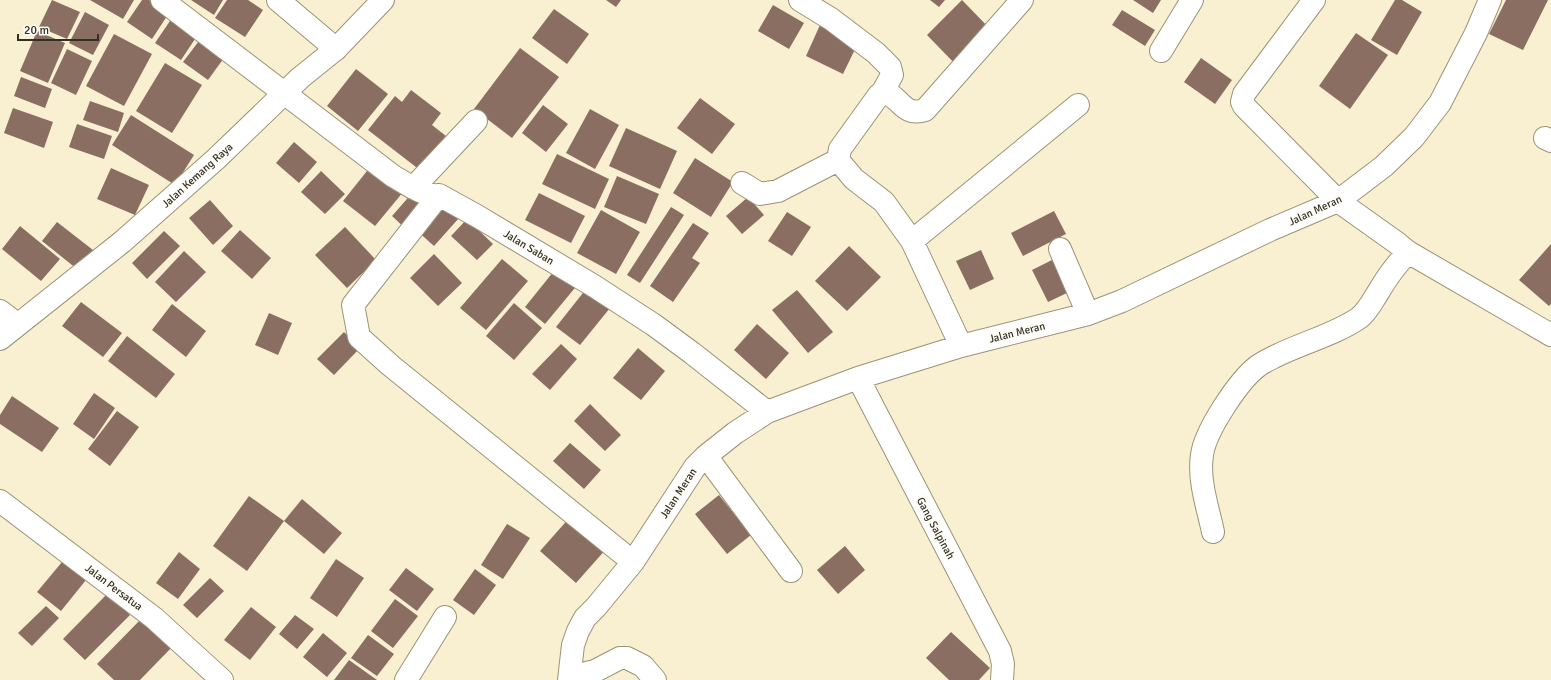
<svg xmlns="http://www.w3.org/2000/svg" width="1551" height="680" font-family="Signika,sans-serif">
  <rect width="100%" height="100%" fill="#f9f0d1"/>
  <path fill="#8b6e62" d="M 52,0 L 80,12 L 67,39 L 39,27 Z
    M 90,0 L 134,0 L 123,19 Z
    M 142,0 L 149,0 L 169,13 L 152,39 L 127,22 Z
    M 191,0 L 223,0 L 214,15 Z
    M 227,0 L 248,0 L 263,10 L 245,37 L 215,18 Z
    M 606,0 L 621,0 L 616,7 Z
    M 930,0 L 945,0 L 939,7 Z
    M 962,0 L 993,32 L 958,67 L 927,35 Z
    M 1133,0 L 1161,0 L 1153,13 Z
    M 1395,0 L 1402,0 L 1422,12 L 1397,55 L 1371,40 Z
    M 1506,0 L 1548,0 L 1523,50 L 1489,34 Z
    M 773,5 L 804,23 L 789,49 L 758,31 Z
    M 554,9 L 589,34 L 567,64 L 532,38 Z
    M 1122,10 L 1155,30 L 1145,46 L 1112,25 Z
    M 85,12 L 109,25 L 93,55 L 69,43 Z
    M 174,15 L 199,33 L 181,60 L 155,43 Z
    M 820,25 L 858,43 L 843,74 L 806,56 Z
    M 37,31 L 65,43 L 48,83 L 20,71 Z
    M 205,33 L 229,51 L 208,80 L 183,62 Z
    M 1356,33 L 1388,55 L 1350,109 L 1319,86 Z
    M 114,34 L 152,54 L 124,106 L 86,86 Z
    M 520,48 L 559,77 L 512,138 L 474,109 Z
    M 67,49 L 92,61 L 76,95 L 51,83 Z
    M 1201,58 L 1232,80 L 1215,104 L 1184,82 Z
    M 165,63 L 202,85 L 172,133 L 136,111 Z
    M 356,69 L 388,94 L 358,131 L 327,106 Z
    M 21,77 L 52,89 L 45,108 L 14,96 Z
    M 411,90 L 441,113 L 432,125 L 451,140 L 425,174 L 368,130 L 395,96 L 402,102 Z
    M 700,98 L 735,124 L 712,154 L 677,128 Z
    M 90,101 L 124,113 L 118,132 L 83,120 Z
    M 543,105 L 568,124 L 546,152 L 522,133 Z
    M 13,108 L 53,122 L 44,148 L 4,133 Z
    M 590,109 L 619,125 L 595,169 L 566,153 Z
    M 131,115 L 194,155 L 175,185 L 112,145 Z
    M 77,124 L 112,136 L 104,159 L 69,147 Z
    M 626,128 L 677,151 L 660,189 L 609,166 Z
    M 294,142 L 317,162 L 299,183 L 276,163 Z
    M 557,154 L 609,179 L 595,209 L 542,184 Z
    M 695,158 L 733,182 L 711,217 L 673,193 Z
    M 371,166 L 404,191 L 375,226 L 343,201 Z
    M 111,168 L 149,185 L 135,215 L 97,199 Z
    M 321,171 L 345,194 L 325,214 L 301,192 Z
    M 617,176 L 659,194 L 646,224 L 604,207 Z
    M 414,191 L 429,205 L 407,230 L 392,216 Z
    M 539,193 L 585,216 L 571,243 L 525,220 Z
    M 748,197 L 764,215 L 742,234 L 726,216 Z
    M 210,200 L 233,226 L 213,245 L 189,218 Z
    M 439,202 L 459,218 L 434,246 L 415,229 Z
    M 671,207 L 684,215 L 640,283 L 627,275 Z
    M 601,210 L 640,232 L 616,274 L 577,253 Z
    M 1054,211 L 1066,234 L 1023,256 L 1011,233 Z
    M 787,212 L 811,227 L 792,256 L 768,241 Z
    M 467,219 L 493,244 L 477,260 L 451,236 Z
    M 57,222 L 93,250 L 77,269 L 42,241 Z
    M 693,223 L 709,233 L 692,258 L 700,263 L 673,302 L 650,286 Z
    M 20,226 L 60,259 L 41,281 L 2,249 Z
    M 345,227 L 376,260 L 347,288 L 315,255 Z
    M 240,230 L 271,258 L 252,279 L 221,251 Z
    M 164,231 L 180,246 L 147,279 L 132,263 Z
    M 1551,244 L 1551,304 L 1549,306 L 1519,280 Z
    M 849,246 L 881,277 L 847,311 L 815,281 Z
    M 981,250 L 994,279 L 970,290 L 956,261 Z
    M 184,251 L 206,272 L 176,302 L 155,282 Z
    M 434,254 L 462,283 L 438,306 L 410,278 Z
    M 502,259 L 528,281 L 486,330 L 460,308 Z
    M 1052,260 L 1069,292 L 1048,302 L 1032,270 Z
    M 558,266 L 579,283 L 545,324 L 525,307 Z
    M 590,284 L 614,303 L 580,345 L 556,327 Z
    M 797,290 L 833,332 L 808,353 L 772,310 Z
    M 81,302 L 122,333 L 103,357 L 62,326 Z
    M 514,303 L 542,328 L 514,360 L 486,336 Z
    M 172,304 L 206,331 L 186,357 L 152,330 Z
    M 269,313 L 292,323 L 278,355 L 255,345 Z
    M 757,324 L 789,353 L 766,379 L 734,350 Z
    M 344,332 L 360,348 L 334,375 L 317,359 Z
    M 127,336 L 175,374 L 156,398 L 108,361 Z
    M 561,344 L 577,359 L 550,390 L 532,374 Z
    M 638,348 L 665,371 L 641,400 L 613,378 Z
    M 94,393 L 115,408 L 94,439 L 73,424 Z
    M 12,396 L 59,428 L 42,452 L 0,424 L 0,415 Z
    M 590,404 L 621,435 L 605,451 L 574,421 Z
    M 117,411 L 139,427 L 110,466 L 88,449 Z
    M 570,443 L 601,470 L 584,489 L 553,461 Z
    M 719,495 L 751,535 L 727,554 L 695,514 Z
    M 249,496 L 284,521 L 302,499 L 342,533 L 324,554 L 284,521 L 247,571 L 213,546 Z
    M 571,516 L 607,548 L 576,583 L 540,551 Z
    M 507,524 L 530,538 L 503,579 L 481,565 Z
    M 845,546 L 865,570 L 838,594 L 817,570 Z
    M 179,552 L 200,569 L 178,599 L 156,583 Z
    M 67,556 L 90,575 L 61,611 L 37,592 Z
    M 336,559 L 364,578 L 337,617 L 310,598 Z
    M 406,568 L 434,589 L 417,611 L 389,590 Z
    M 475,569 L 496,585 L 474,615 L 453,600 Z
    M 210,578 L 224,591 L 197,618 L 183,605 Z
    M 108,593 L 130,615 L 85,660 L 63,639 Z
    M 395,599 L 418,616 L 393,648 L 371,631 Z
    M 46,606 L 59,618 L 32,646 L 18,633 Z
    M 251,607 L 276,627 L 250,660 L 224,640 Z
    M 295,615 L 314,629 L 297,649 L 279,634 Z
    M 144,616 L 174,645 L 140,680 L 114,680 L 97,664 Z
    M 951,632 L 990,668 L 979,680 L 949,680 L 926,658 Z
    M 323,633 L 347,653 L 327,677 L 303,657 Z
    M 368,635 L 394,654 L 377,676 L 351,658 Z
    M 349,660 L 377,680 L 334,680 Z"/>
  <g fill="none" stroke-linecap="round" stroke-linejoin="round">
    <defs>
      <path id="minor" d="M 162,0 L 393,176 C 405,183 425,197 439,195 L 477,216 L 594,286 L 654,325 L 692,353 L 767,412
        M 278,0 L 336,49
        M 800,0 L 831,19 L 876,53 L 890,67 L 892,75 L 882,93
        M 1314,0 L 1244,94 L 1242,102 L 1244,106 L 1338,201 L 1397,243 L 1408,252 L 1551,335
        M 1161,51 L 1192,0
        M 1545,138 L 1551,141
        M 742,183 L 760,194 L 778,191 L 838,160
        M 413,188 L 476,121
        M 439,195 L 353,305 L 359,337 L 390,365 L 633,562
        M 912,241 L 1078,105
        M 1060,249 L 1088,314
        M 0,311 L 17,324
        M 961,346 L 912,241 L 884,202 L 854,179 L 838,160 L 840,149 L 879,95 L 882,93 C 899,92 901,118 925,110 L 1022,0
        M 858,378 L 1000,651 L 1003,664 L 1002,680
        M 706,456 L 791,571
        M 0,501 L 154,618 L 222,680
        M 1213,532 C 1208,508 1198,480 1202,455 C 1205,431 1239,380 1258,366 C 1263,362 1270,359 1276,356 C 1302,343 1336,334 1359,318 C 1368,311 1373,300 1379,291 C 1387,277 1397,264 1408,252
        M 570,677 L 595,671 L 620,658 L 627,658 L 643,666 L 655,680
        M 406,680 L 445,617
        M 569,680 L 573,645 L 578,631 L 585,618 L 596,607 L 633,562 L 695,467 L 706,456 L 735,433 L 767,412 L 858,378 L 961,346 L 1088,314 L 1122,301 L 1270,230 L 1338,201 L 1384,166 L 1414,137 L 1440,103 L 1476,33 L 1490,0"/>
      <path id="tertiary" d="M 0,339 L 122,242 L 216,159 L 300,78 L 336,49 L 383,0"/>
    </defs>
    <use href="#minor" stroke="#9b9377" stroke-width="24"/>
    <use href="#tertiary" stroke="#9b9377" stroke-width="24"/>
    <use href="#minor" stroke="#fff" stroke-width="22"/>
    <use href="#tertiary" stroke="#fff" stroke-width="22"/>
  </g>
  <g text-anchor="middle" stroke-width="4" stroke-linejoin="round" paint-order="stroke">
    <g font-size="11" fill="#322f23" stroke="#fffdf7">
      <text transform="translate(197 175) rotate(-42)" y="4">Jalan Kemang Raya</text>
      <text transform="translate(1315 210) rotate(-25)" y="4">Jalan Meran</text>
      <text transform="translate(529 247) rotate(31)" y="4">Jalan Saban</text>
      <text transform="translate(1017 332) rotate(-14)" y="4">Jalan Meran</text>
      <text transform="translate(678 493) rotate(-57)" y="4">Jalan Meran</text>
      <text transform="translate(936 528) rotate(62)" y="4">Gang Salpinah</text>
      <text transform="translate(114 587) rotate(37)" y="4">Jalan Persatua</text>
    </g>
  </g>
  <path d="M18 34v6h80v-6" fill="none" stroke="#322f23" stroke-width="2"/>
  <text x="24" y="34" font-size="12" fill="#322f23" stroke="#fffdf7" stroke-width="3" paint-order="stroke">20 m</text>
</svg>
